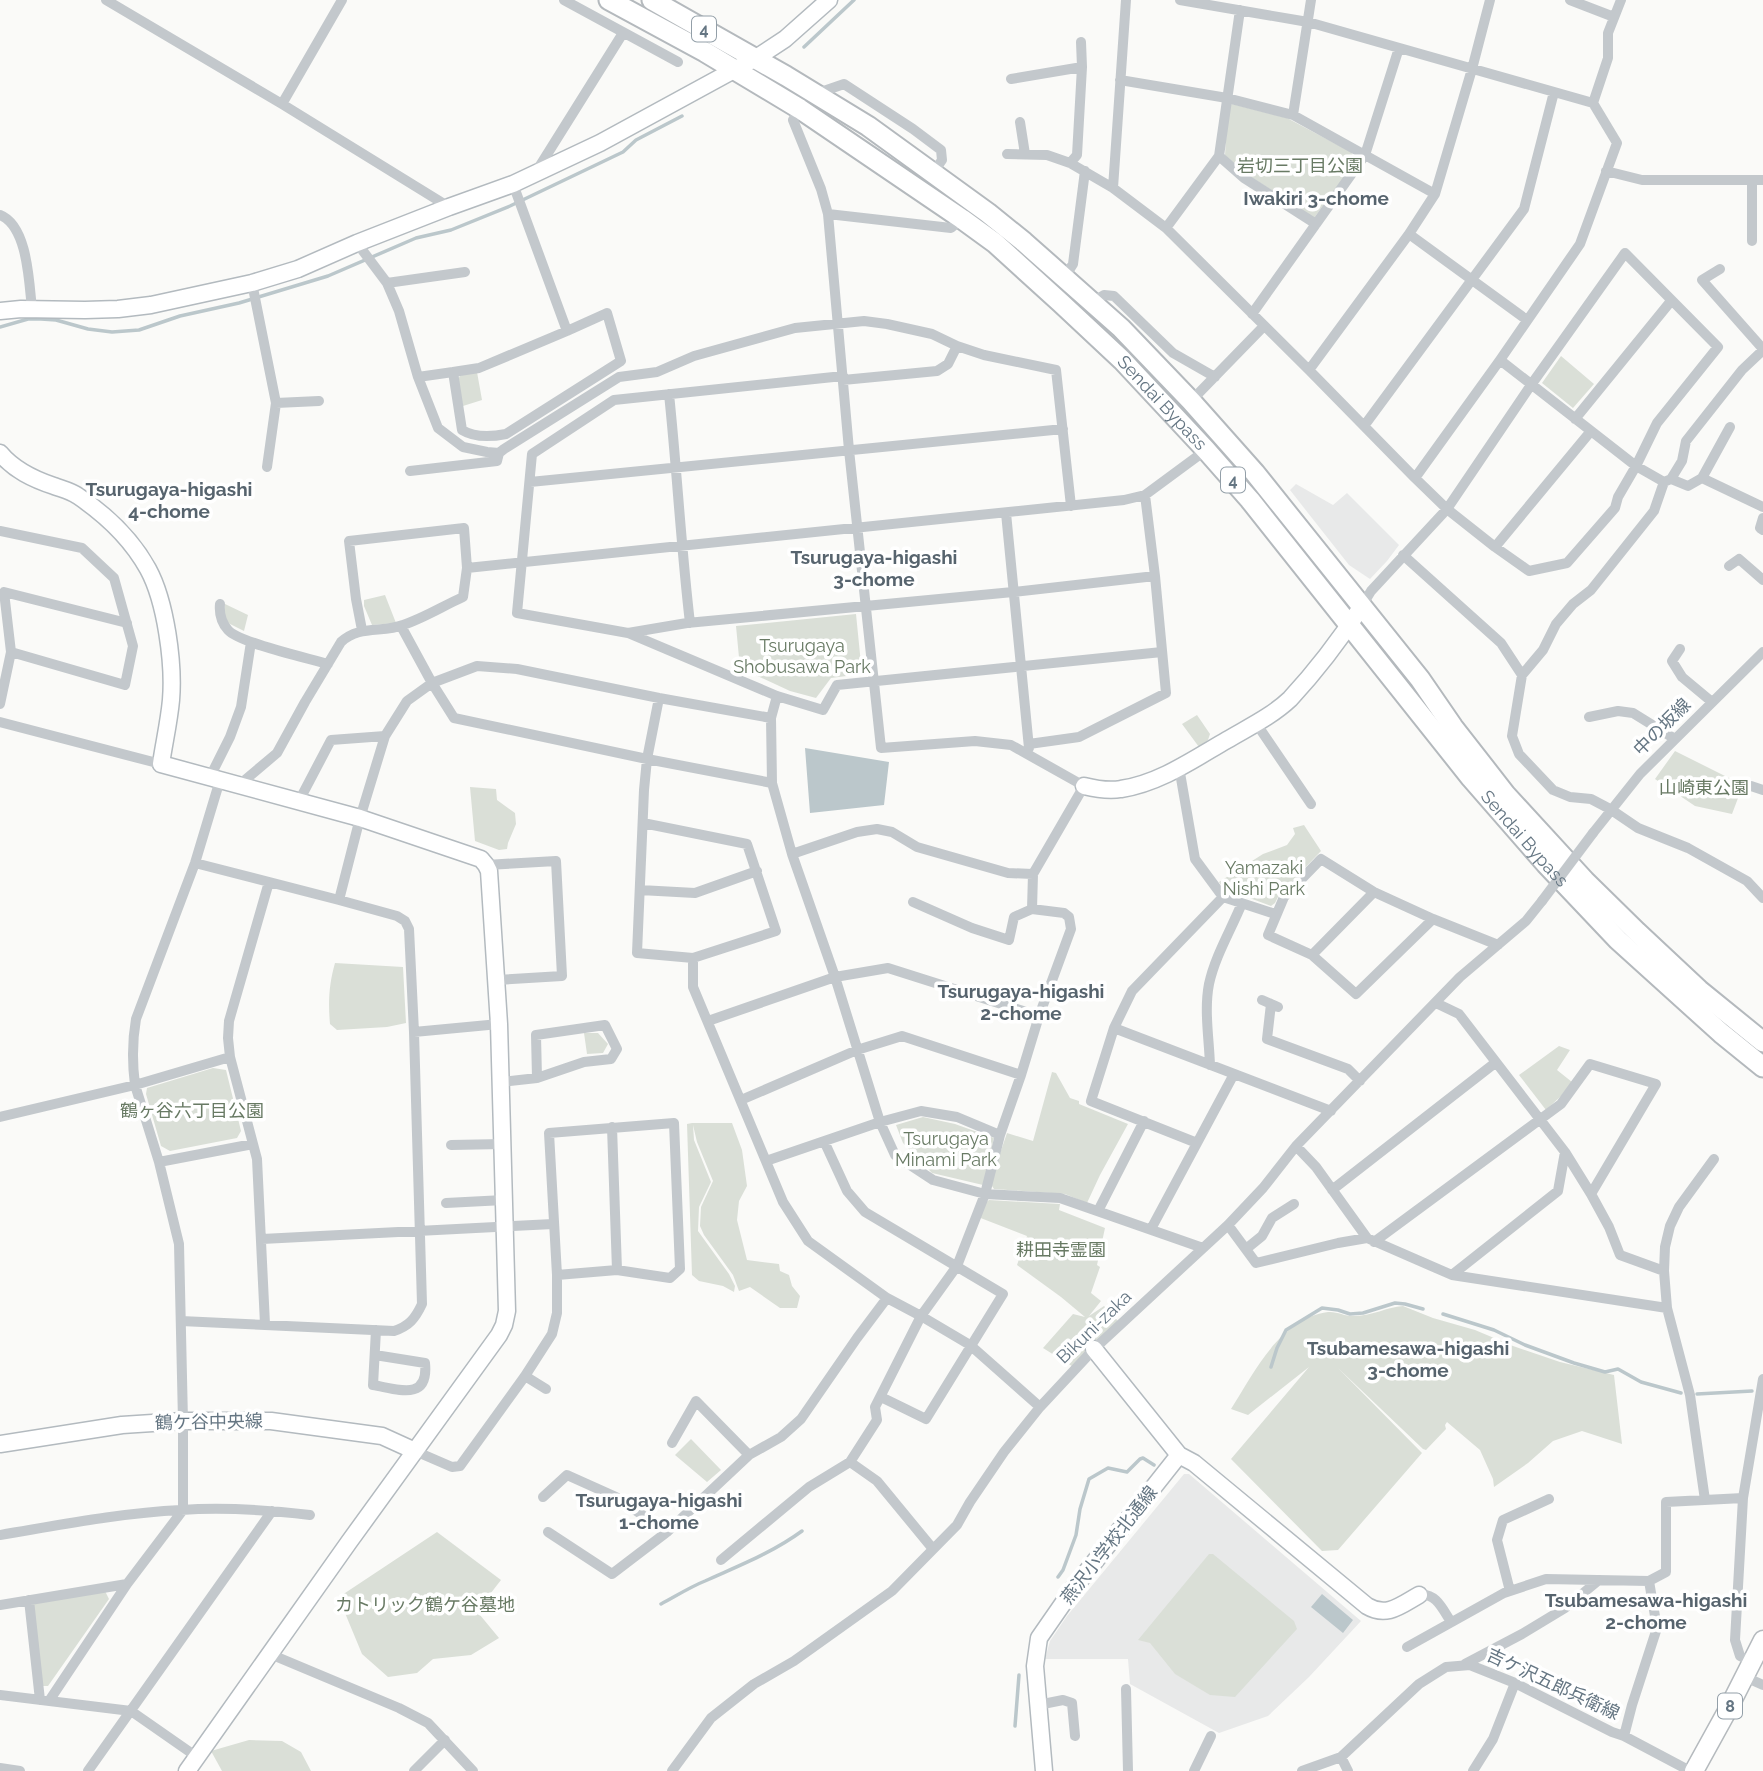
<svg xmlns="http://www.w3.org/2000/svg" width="1763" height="1771" font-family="Raleway,'Noto Sans JP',sans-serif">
  <rect width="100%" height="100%" fill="#fafaf8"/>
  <path fill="#e8e9e9" d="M 1296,484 L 1333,505 L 1347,493 L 1399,545 L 1387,561 L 1370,579 L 1349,565 L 1308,513 L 1290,490 Z
    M 1184,1474 L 1189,1474 L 1361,1621 L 1309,1677 L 1268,1716 L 1219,1733 L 1130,1684 L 1128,1659 L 1045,1659 L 1050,1641 L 1067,1616 Z"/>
  <path fill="#dadfd7" d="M 1232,104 L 1287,118 L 1351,152 L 1356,161 L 1314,218 L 1245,173 L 1225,155 L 1228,108 Z
    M 1561,356 L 1594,384 L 1573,408 L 1542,383 Z
    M 477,372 L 482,400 L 463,406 L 457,381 L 461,374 Z
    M 385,595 L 396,623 L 372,625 L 364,606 L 364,600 Z
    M 225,604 L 248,615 L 244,631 L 228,623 L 223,616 Z
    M 856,614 L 862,674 L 831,678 L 816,698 L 790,691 L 740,668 L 736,626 Z
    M 1197,715 L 1210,734 L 1208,740 L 1199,747 L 1182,724 Z
    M 1675,751 L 1743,785 L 1732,814 L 1695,806 L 1655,779 Z
    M 470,787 L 496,789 L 497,800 L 515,813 L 516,824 L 508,843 L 507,849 L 499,850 L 475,841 Z
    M 1304,825 L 1321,851 L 1279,895 L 1275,903 L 1271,906 L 1223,888 L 1219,882 L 1263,854 L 1287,845 L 1295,834 L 1293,828 Z
    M 335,963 L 403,967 L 406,1023 L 387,1027 L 337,1030 L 330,1024 C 328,1002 329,984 335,963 Z
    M 584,1033 L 598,1033 L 608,1044 L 603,1053 L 587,1054 Z
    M 1559,1046 L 1570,1050 L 1557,1070 L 1572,1082 L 1561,1096 L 1546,1110 L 1519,1075 Z
    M 213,1068 L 226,1070 L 241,1131 L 237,1138 L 170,1151 L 161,1146 L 146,1094 L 147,1088 Z
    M 1052,1072 L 1056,1073 L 1070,1098 L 1079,1101 L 1079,1104 L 1128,1124 L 1100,1175 L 1087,1203 L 1065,1194 L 994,1189 L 990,1183 L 1007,1133 L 1033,1141 Z
    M 923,1117 L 955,1124 L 994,1138 L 983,1185 L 932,1173 L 903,1143 L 896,1125 Z
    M 692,1123 L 732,1123 L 742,1150 L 747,1186 L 739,1201 L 737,1220 L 747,1260 L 779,1264 L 780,1271 L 789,1275 L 792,1286 L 800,1296 L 797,1308 L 780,1308 L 750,1287 L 739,1291 L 733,1275 L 704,1235 L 700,1226 L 701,1207 L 713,1181 L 697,1142 L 693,1125 L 694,1140 L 711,1182 L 699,1207 L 698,1231 L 729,1274 L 735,1286 L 734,1292 L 723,1286 L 699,1281 L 692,1275 L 687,1124 Z
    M 989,1200 L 1060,1204 L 1059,1210 L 1105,1228 L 1097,1265 L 1100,1267 L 1091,1293 L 1101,1301 L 1089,1316 L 1104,1306 L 1119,1322 L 1075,1368 L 1043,1348 L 1073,1314 L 1085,1317 L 1061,1297 L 1017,1265 L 1027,1236 L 978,1217 L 982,1205 Z
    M 1403,1306 L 1433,1318 L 1475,1330 L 1513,1346 L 1560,1362 L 1614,1375 L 1622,1444 L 1582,1431 L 1553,1441 L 1528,1463 L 1494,1487 L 1493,1479 L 1480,1450 L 1447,1422 L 1445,1425 L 1446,1429 L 1426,1450 L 1423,1449 L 1338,1368 L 1422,1453 L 1338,1550 L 1322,1551 L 1231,1459 L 1309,1367 L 1248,1415 L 1231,1409 C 1254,1373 1280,1318 1328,1312 C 1337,1311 1346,1317 1355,1316 C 1372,1316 1387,1307 1403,1306 Z
    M 691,1439 L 721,1470 L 707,1482 L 675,1455 Z
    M 437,1532 L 501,1580 L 480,1607 L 480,1615 L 499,1638 L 471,1655 L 433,1659 L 417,1673 L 388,1677 L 362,1654 L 340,1601 L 342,1595 Z
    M 1209,1554 L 1213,1554 L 1294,1621 L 1297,1629 L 1235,1697 L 1210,1695 L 1175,1674 L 1150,1643 L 1138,1640 Z
    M 105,1591 L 109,1599 L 48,1686 L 41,1686 L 32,1604 Z
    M 249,1740 L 282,1741 L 301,1752 L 311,1771 L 222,1771 L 211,1751 Z"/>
  <path fill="#bbc7cb" d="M 805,748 L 889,762 L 884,805 L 810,813 Z
    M 1322,1594 L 1353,1620 L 1343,1633 L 1311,1607 Z"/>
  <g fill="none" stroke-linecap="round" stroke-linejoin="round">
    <path stroke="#bbc7cb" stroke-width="3.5" d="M 804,47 L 854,0
      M 0,327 L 28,319 L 41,319 L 56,320 L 88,329 L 112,332 L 139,330 L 180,316 L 239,303 L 328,276 L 416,238 L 451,230 L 510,206 L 623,152 L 636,140 L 682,116
      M 1443,1314 L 1494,1330 L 1525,1345 L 1574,1363 L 1605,1372 L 1618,1369 L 1641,1382 L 1681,1393
      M 1271,1367 L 1277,1348 L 1286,1330 L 1322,1308 L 1338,1310 L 1350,1314 L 1363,1313 L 1395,1303 L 1405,1304 L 1423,1309
      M 1697,1394 L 1752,1391
      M 1058,1577 L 1063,1570 L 1076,1535 L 1080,1509 L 1089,1479 L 1108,1468 L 1127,1472 L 1140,1459 L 1143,1458 L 1154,1465
      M 661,1604 C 676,1596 690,1587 705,1581 C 738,1566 772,1553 802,1531
      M 1015,1726 L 1019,1675"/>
    <defs>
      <path id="secondary" d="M 0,311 L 21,309 L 85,310 L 118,309 L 151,305 L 252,283 L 298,269 L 357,243 L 449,207 L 513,184 L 600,143 L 756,58 L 785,39 L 829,0
        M 0,453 C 14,470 33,479 54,486 C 62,489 71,491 78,496 C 106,515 132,540 148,569 C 166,602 174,664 171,700 C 169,722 164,743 161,764 L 360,818 L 481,859 L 486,865 L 489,871 L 499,1024 L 507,1311 L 504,1325 L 499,1335 L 349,1542 L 187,1771
        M 1084,786 C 1096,789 1110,791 1121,789 C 1160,783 1194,759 1227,740 C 1249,727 1272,716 1290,699 C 1316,671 1341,638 1362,606
        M 0,1444 L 122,1425 L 183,1421 L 271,1421 L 382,1436 L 415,1451
        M 1179,1455 L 1194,1463 L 1367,1606 C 1387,1618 1401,1605 1419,1595
        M 1044,1771 L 1035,1666 L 1039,1638 L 1073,1589 L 1179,1455 L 1094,1349"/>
      <path id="primary" d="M 1694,1771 L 1726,1713 L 1763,1640"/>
      <g id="highway">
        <path id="s1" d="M 609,0 L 705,52 L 800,109 L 962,219 L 995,243 L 1061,303 L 1122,360 L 1206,450 L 1250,500 L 1471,778 L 1546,864 L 1618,940 L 1721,1033 L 1763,1067"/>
        <path d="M 652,0 L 786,76 L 868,126 L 988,213 L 1024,242 L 1121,328 L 1191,401 L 1255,473 L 1420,679 L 1453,727 L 1506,795 L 1585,881 L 1637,932 L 1699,990 L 1763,1042"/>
      </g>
    </defs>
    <use href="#secondary" stroke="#b3babf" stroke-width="19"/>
    <use href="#primary" stroke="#b5babe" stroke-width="21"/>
    <use href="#highway" stroke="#b4b9bd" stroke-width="23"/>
    <path stroke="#c3c8cc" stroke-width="10" d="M 106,0 L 282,104 L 449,207
      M 564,0 L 678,62
      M 1180,0 L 1308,22 L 1593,103 L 1617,143 L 1580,244 L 1500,360 L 1415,478
      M 1570,0 L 1614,17
      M 1011,79 L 1082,67
      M 1120,80 L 1227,98 L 1293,115 L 1435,194
      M 815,94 L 844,84 L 913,129 L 941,150 L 942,160 L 933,173
      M 1593,103 L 1608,58 L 1608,33 L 1621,0
      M 282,104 L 342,0
      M 1293,115 L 1311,0
      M 1020,122 L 1025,154
      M 1007,154 L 1047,155 L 1070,163 L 1113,188 L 1166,228 L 1309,370 L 1415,478 L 1447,509 L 1495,547 L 1529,571 L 1567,563 L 1615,508 L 1618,497 L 1636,466 L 1657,423 L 1718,347 L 1625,253 L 1531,385 L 1447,509 L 1371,591 L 1362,606
      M 1219,156 L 1244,178 L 1316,224
      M 1070,163 L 1077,155 L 1082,67 L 1081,42
      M 1606,171 L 1642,180 L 1763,180
      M 536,172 L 623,33
      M 1752,180 L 1752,241
      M 513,184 L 567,331 L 479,368 L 453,372 L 462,430 C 475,438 491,437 506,434 L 621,361 L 607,313 L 567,331
      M 1113,188 L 1126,0
      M 828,214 L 951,228 L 962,219
      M 0,215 C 28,226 29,283 32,309
      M 1166,228 L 1219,156 L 1240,10
      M 1409,234 L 1527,320
      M 357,243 L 387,283 L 399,311 L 418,377 L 438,428 L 463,447 L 487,452 L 499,453
      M 1720,269 L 1702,280 L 1763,349
      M 1064,278 L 1073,264 L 1085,171
      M 252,283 L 276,403 L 267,467
      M 387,283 L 465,272
      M 1092,302 L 1104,295 L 1114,296 L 1173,353 L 1215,377
      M 1252,314 L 1365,155 L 1399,48
      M 1500,360 L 1636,466 L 1664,482
      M 1309,370 L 1409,234 L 1435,194 L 1472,69 L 1490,0
      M 843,376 L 614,400 L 532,454 L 517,613 L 628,633 L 777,696 L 823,710 L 837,685 L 1162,652
      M 418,377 L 453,372
      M 843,380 L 937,371 L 948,364 L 957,346
      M 669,394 C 677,470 681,547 690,623
      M 1191,401 L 1264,326
      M 276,403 L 319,401
      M 1575,419 L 1671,301
      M 1364,426 L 1524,209 L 1554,92
      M 1730,427 L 1702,478 L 1688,486 L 1671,479 L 1682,461 L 1686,441 L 1742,370 L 1763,350
      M 410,471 L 497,461 L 499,453 L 504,449 L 619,377 L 657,372 L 694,356 L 795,328 L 864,321 L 887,324 L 932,334 L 957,346 L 984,355 L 1056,370 L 1071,506
      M 1702,478 L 1763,507
      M 530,482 L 1063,429
      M 1006,513 L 1029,748
      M 1763,518 L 1760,528 L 1763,530
      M 0,531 L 82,548 L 114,578 L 133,646 L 125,685 L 11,652
      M 1495,547 L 1591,431
      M 1403,555 L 1501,643 L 1522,675 L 1512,736 L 1519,754 L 1553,790 L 1570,797 L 1591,799 L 1610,809 L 1638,828 L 1688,848 L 1747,881 L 1763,898
      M 1729,566 L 1739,559 L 1763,580
      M 467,568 L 1124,500 L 1145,495 L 1206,450
      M 220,604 C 219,614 221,622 228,630 C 239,643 308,658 328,664
      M 401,626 L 432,683 L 454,718 L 647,759 L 772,783
      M 628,633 L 687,623 L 1013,592 L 1155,576
      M 1680,649 L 1672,661 L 1682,677 L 1712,702
      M 1522,675 L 1543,650 L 1556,624 L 1573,604 L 1591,590 L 1654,511 L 1664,482 L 1671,479
      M 777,696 L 771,718 L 772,783 L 792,854 L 835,977 L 880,1122 L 895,1155 L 933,1180 L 985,1194 L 1060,1198 L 1203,1248
      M 0,704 L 11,652 L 4,592 L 127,623
      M 1589,717 L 1618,711 L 1633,713 L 1675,739
      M 0,722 L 161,764
      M 1256,723 L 1311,804
      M 1029,744 L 1079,737 L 1166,693 L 1155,576 L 1145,495
      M 1179,767 L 1195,859 L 1223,897 L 1275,914
      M 210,777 L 230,737 L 241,707 L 251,642
      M 220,780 L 195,863 L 136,1019 C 132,1042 132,1062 135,1085 L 230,1057
      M 239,785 L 277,753 L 305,702 L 341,642 C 359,625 382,633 403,625 C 424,618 443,606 463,597 L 467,568 L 464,528 L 349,541 L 356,599 L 362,630
      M 1751,786 L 1763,790
      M 299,801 L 331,740 L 385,736
      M 643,823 L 747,844 L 776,931 L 693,958 L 637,953 L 644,790 L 647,759 L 659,698
      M 1593,833 L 1640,774 L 1763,652
      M 792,854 L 857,832 L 877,829 L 892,832 L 917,847 L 1008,873 L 1033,874
      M 195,863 L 339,900
      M 486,865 L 556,861 L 562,976 L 496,980
      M 640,890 L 695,893 L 757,871
      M 913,902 L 972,928 L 1009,940 L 1014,917 L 1032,909
      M 1433,919 L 1356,994 L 1312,955 L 1268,935 L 1284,897 L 1321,859 L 1374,892 L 1433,919 L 1498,945
      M 1312,955 L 1374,892
      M 693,958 L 693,987 L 783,1202 L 808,1241 L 887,1298 L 921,1316 L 970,1345 L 1040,1407
      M 1262,1000 L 1278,1007
      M 1436,1003 L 1459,1014 L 1565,1152 L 1591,1194 L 1609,1227 L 1620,1255 L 1664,1271
      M 1271,1004 L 1267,1039 L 1348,1069 L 1360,1081
      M 708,1021 L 835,977 L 888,968 L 1039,1016
      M 1114,1028 L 1331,1111
      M 414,1032 L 499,1024
      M 1210,1065 C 1209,1038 1204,1010 1209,984 C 1215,956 1231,930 1242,903
      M 501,1082 L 537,1078 L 584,1062 L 611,1059 L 617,1049 L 605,1025 L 536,1035 L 537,1078
      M 741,1100 L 857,1050 L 902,1036 L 1021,1075
      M 0,1117 L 135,1085 L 159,1162 L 179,1244 L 183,1421 L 183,1510 L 127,1584 L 49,1701
      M 612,1127 L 617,1270
      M 824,1141 L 847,1191 L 865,1212 L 1003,1294 L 926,1419 L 881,1397
      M 1197,1143 L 1091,1101 L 1114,1028 L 1132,991 L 1223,897
      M 451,1145 L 503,1144
      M 1296,1146 L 1316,1167 L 1367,1238
      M 766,1161 L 880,1122 L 921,1111 L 957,1117 L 1000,1135
      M 159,1162 L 253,1144
      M 1332,1190 L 1495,1063
      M 446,1203 L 504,1200
      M 1098,1211 L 1144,1121
      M 1228,1225 L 1256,1263 L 1338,1243 L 1367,1238 L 1452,1275 L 1667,1308
      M 1151,1229 L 1234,1074
      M 262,1239 L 553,1224
      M 1374,1242 L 1561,1104 L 1590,1064 L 1656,1084 L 1591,1194
      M 1246,1249 L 1262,1236 L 1272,1218 L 1294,1204
      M 1452,1275 L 1558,1191 L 1565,1152
      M 181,1321 L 394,1331 C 409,1326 415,1319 422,1304 L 414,1032 L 409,929 L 405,921 L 397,916 L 339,900 L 360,818 L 385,736 L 407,701 L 432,683 L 477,666 L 517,669 L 659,698 L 771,718
      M 265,1324 L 257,1159 L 230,1057 L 228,1038 L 229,1021 L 269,882
      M 375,1355 L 425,1363 C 429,1402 397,1389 373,1385 L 376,1330
      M 525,1376 L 546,1389
      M 672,1443 L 696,1401 L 749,1455
      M 415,1451 L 452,1467 L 460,1466 L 525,1376 L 552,1334 L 557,1313 L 557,1275 L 549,1133 L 674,1123 L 680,1269 L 670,1278 L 617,1270 L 557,1275
      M 850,1462 L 877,1481 L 933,1549
      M 543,1497 L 567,1475 L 616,1497 L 667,1532
      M 1705,1500 L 1690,1395 L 1667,1308 L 1664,1271 L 1665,1247 L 1670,1226 L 1679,1207 L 1714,1159
      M 548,1532 L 612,1574 L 667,1532 L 749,1455 L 781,1437 L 801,1419 L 857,1338 L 887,1298
      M 0,1535 C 60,1525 120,1513 181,1510 C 224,1507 268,1510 310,1515
      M 721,1560 L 809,1487 L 850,1462 L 877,1420 L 875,1407 L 921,1316 L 957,1266 L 985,1194 L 1000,1135 L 1021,1075 L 1039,1016 L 1071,929 L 1069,917 L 1064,913 L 1032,909 L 1033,874 L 1084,786 L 1011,745 L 975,741 L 881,748 L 849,450 L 828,214 L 821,189 L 793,120 L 800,109
      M 1510,1591 L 1497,1540 L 1503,1520 L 1549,1499
      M 1419,1595 C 1436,1592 1443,1610 1451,1622
      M 29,1600 L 40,1700
      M 0,1605 L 127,1584
      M 1407,1647 L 1504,1593 L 1546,1579 L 1649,1581 L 1666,1572 L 1666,1502 L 1743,1498
      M 270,1654 L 399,1708 L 428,1723 L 473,1771
      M 1753,1662 L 1740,1656 L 1735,1640 L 1743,1498 L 1763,1379
      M 1465,1664 L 1522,1634 L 1565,1608 L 1599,1580
      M 1745,1677 L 1763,1685
      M 1126,1689 L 1128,1771
      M 0,1695 L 131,1711 L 197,1757
      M 1038,1705 L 1063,1700 L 1072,1703 L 1075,1736
      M 1624,1736 L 1632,1705 L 1657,1628 L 1649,1581
      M 1341,1757 L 1348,1771
      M 0,1768 L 20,1771
      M 88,1771 L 272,1511
      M 414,1771 L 445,1740
      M 672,1771 L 711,1718 L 754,1684 L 794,1661 L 892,1591 L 957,1525 L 970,1502 L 1004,1452 L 1040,1407 L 1094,1349 L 1228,1225 L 1263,1188 L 1296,1146 L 1460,977 L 1526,921 L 1542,901
      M 1194,1771 L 1211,1736
      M 1302,1771 L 1341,1757 L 1419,1684 L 1446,1667 L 1470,1665 L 1515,1683 L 1612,1732 L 1624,1736 L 1690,1771
      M 1473,1771 L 1493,1739 L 1515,1683"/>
    <use href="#secondary" stroke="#fff" stroke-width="16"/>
    <use href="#primary" stroke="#fff" stroke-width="18"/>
    <use href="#highway" stroke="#fff" stroke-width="19"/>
    <path stroke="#c3c8cc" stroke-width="10" d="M 1542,901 L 1593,833"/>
  </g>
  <g text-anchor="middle" stroke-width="7" stroke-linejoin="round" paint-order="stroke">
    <g fill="#fff" stroke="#939fa8" stroke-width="2">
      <rect x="692" y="16.5" width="24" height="25" rx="5"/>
      <rect x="1221" y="467.5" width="24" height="25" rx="5"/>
      <rect x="1718" y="1693.5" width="24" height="25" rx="5"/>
    </g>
    <g font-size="16" font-weight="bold" fill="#657683">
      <text x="704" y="35">4</text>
      <text x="1233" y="486">4</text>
      <text x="1730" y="1712">8</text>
    </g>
    <g font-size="18" fill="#687a64" stroke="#fff">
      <text x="1300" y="172">岩切三丁目公園</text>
      <text x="802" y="652">Tsurugaya<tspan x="802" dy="21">Shobusawa Park</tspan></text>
      <text x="1704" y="794">山崎東公園</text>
      <text x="1264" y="874">Yamazaki<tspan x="1264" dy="21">Nishi Park</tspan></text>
      <text x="192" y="1117">鶴ヶ谷六丁目公園</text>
      <text x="946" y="1145">Tsurugaya<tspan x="946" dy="21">Minami Park</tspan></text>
      <text x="1061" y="1256">耕田寺霊園</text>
      <text x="425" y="1611">カトリック鶴ケ谷墓地</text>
    </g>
    <g font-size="18" fill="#657683" stroke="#fff">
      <text dy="6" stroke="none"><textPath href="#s1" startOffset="688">Sendai Bypass</textPath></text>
      <text transform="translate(1662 727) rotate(-45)" y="6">中の坂線</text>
      <text dy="6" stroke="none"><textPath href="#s1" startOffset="1255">Sendai Bypass</textPath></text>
      <text transform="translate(1094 1327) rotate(-44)" y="6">Bikuni-zaka</text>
      <text transform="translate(209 1422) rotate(-1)" y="6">鶴ケ谷中央線</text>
      <text transform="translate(1109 1545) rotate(-52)" y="6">燕沢小学校北通線</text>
      <text transform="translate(1553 1684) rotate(25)" y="6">吉ケ沢五郎兵衛線</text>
    </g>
    <g font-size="19" font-weight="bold" fill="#57646e" stroke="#fff">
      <text x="1316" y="205">Iwakiri 3-chome</text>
      <text x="169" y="496">Tsurugaya-higashi<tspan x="169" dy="22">4-chome</tspan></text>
      <text x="874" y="564">Tsurugaya-higashi<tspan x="874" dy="22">3-chome</tspan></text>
      <text x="1021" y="998">Tsurugaya-higashi<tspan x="1021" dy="22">2-chome</tspan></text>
      <text x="1408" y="1355">Tsubamesawa-higashi<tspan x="1408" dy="22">3-chome</tspan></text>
      <text x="659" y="1507">Tsurugaya-higashi<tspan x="659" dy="22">1-chome</tspan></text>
      <text x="1646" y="1607">Tsubamesawa-higashi<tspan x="1646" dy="22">2-chome</tspan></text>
    </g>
  </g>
</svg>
